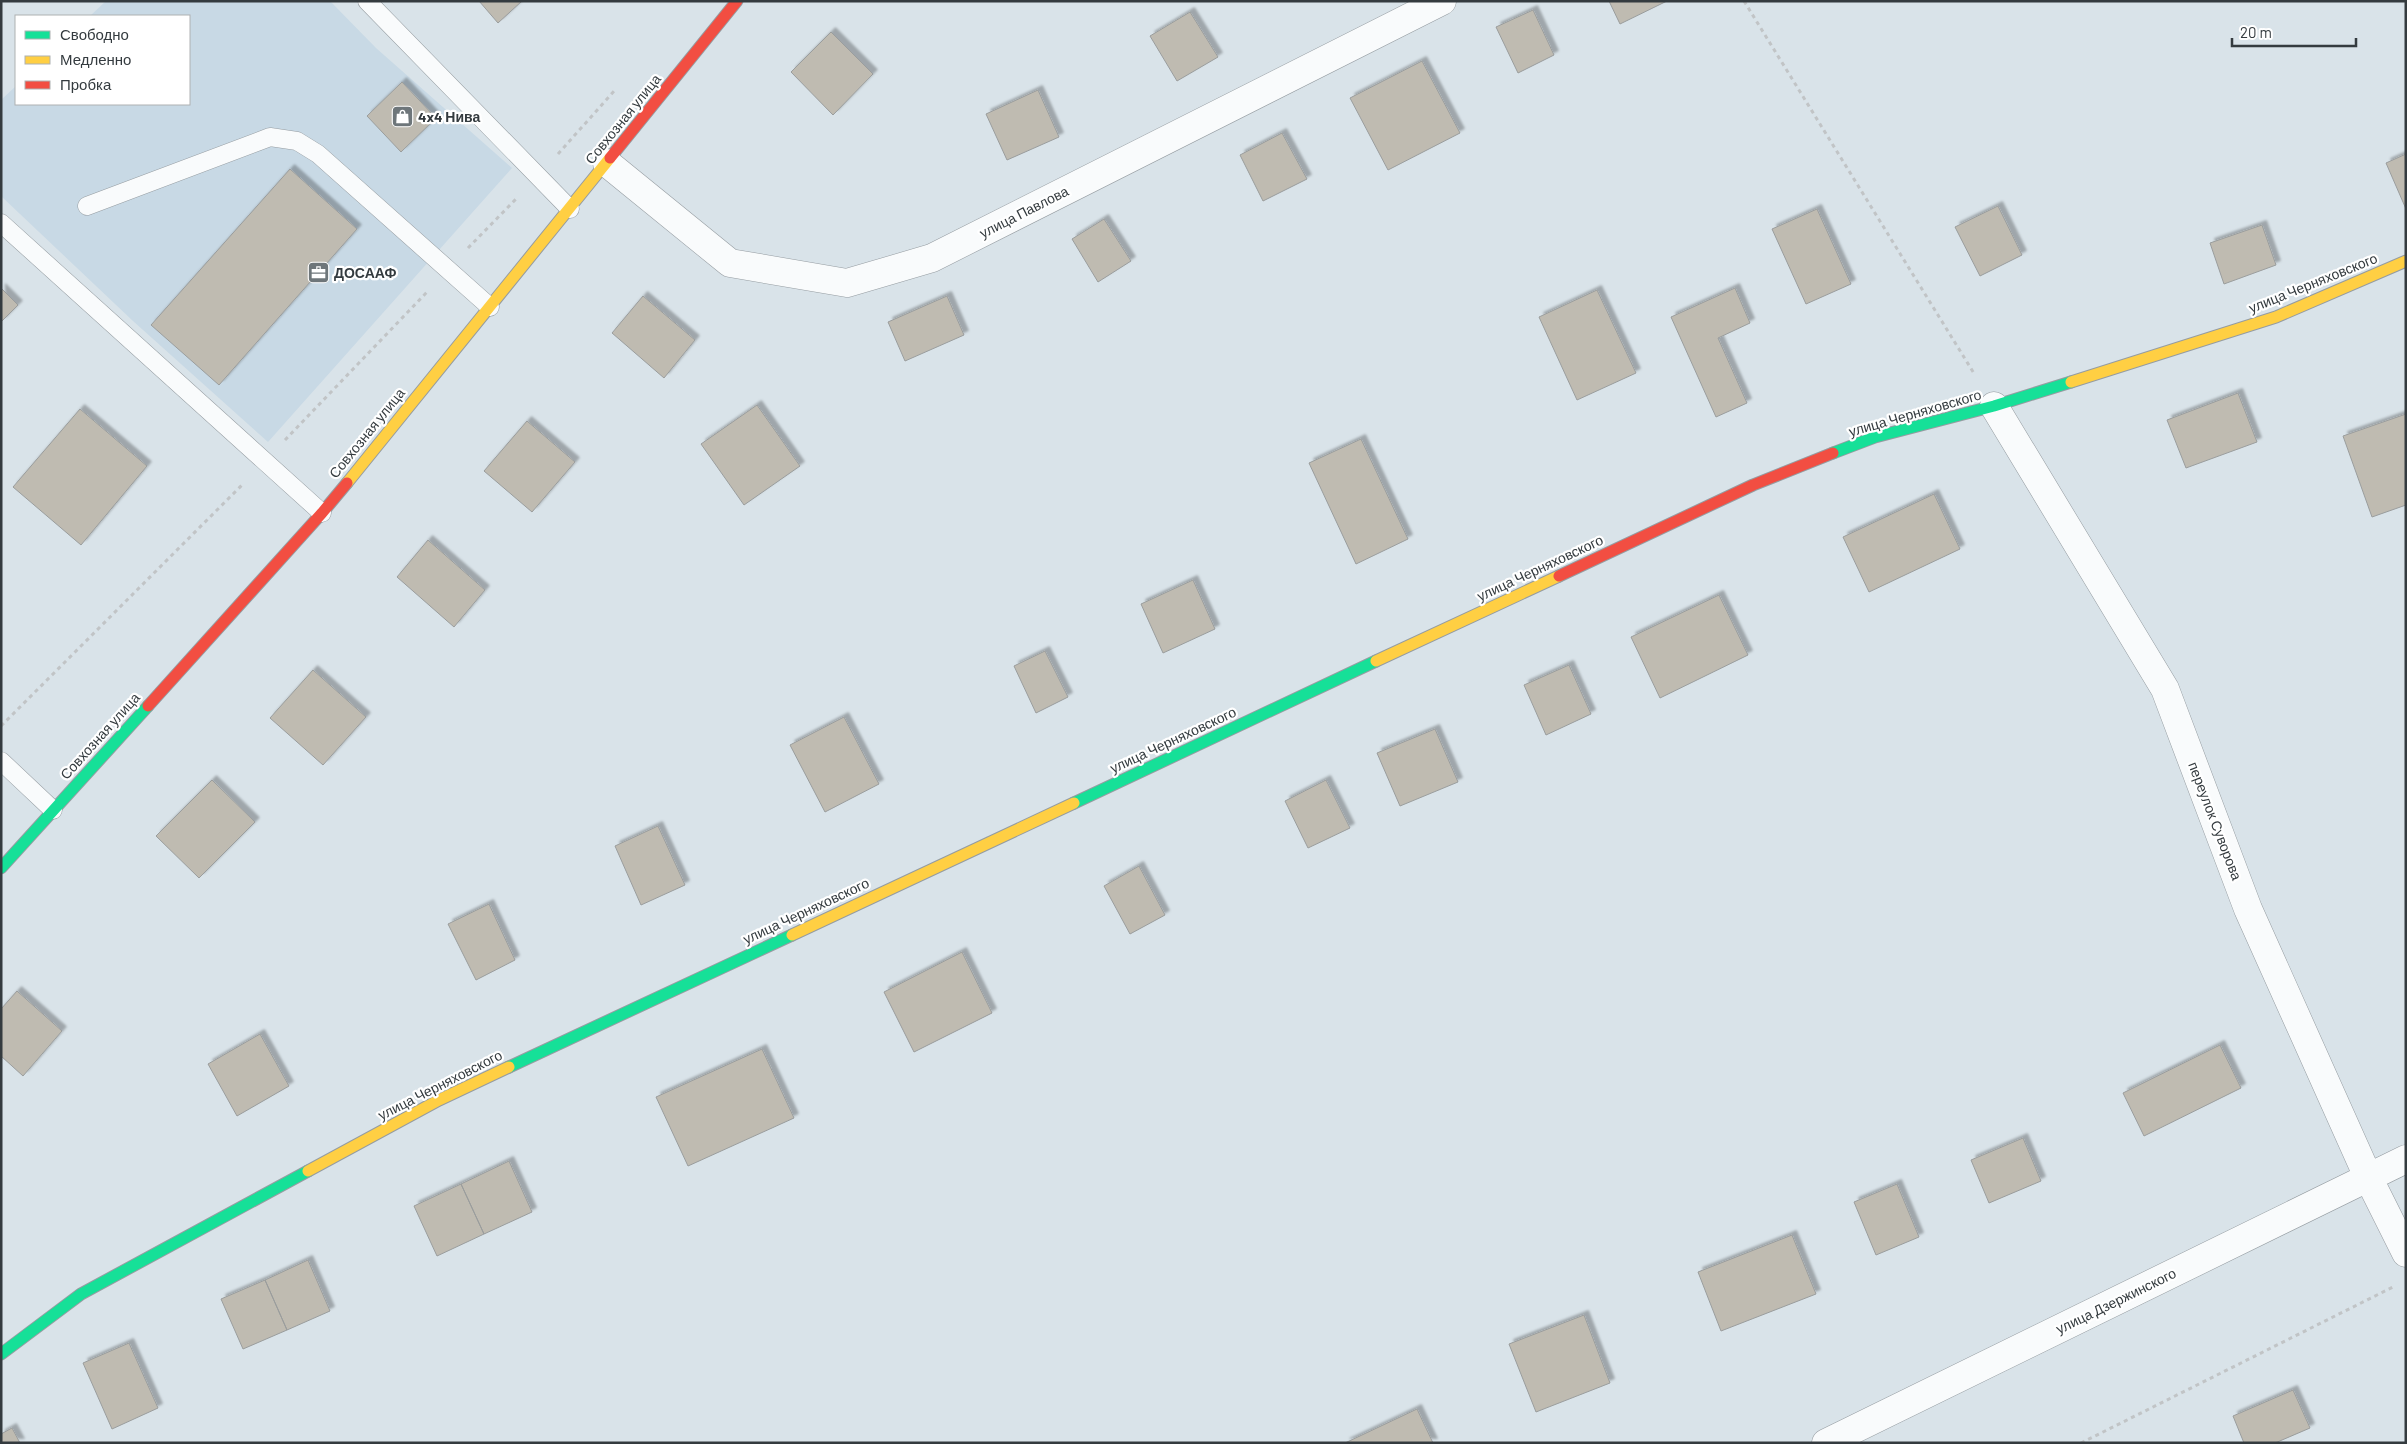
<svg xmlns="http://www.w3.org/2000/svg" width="2407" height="1444" font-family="Barlow,sans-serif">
  <defs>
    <filter id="shadow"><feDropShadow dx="4.5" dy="-4.5" stdDeviation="1" flood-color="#0004"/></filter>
  </defs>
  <rect width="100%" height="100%" fill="#d9e3e9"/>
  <path fill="#c8d9e5" d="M 106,1 L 330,1 L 376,48 L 512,168 L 268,442 L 133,321 L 1,196 L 1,100 L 16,86 L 16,104 L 189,104 L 189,16 L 90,16 Z"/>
  <path fill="#bfbbb1" stroke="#9a9d9d" filter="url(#shadow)" d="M 479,1 L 522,1 L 498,23 Z
    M 1609,1 L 1667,1 L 1620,24 Z
    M 1533,10 L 1554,55 L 1518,73 L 1496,27 Z
    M 1190,12 L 1218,57 L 1177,81 L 1150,36 Z
    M 831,32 L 873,74 L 833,115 L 791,72 Z
    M 1422,61 L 1460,133 L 1388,170 L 1350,98 Z
    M 402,82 L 436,118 L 401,152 L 367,116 Z
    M 1038,90 L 1059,137 L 1007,160 L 986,114 Z
    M 1282,133 L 1307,179 L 1263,201 L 1240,155 Z
    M 2406,154 L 2406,209 L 2386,163 Z
    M 290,169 L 357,229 L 219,385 L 151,325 Z
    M 1998,206 L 2022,255 L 1980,276 L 1955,227 Z
    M 1817,209 L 1851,284 L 1806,304 L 1772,229 Z
    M 1104,219 L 1131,261 L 1098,282 L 1072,239 Z
    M 2262,225 L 2276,265 L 2224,284 L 2210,243 Z
    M 1,288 L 18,305 L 1,322 Z
    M 1735,288 L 1750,323 L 1718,338 L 1747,403 L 1716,417 L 1671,317 Z
    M 1597,290 L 1636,373 L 1577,400 L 1539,317 Z
    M 643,296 L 695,340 L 664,378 L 612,333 Z
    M 947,296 L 964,335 L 905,361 L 888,322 Z
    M 2238,393 L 2257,442 L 2186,468 L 2167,420 Z
    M 757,405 L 800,466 L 744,505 L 701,444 Z
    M 80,409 L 147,466 L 81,545 L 13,487 Z
    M 2406,414 L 2406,505 L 2372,517 L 2343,436 Z
    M 527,421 L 575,462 L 532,512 L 484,471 Z
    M 1361,439 L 1408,539 L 1356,564 L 1309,463 Z
    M 1934,494 L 1960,549 L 1869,592 L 1843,537 Z
    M 428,540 L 485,590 L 454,627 L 397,577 Z
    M 1193,580 L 1215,629 L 1163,653 L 1141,604 Z
    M 1719,595 L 1748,655 L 1660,698 L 1631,637 Z
    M 1045,651 L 1068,697 L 1036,713 L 1014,666 Z
    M 1569,665 L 1591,714 L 1546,735 L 1524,685 Z
    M 313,670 L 366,717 L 323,765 L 270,718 Z
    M 844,717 L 879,784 L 825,812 L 790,745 Z
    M 1435,729 L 1458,782 L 1400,806 L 1377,753 Z
    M 212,780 L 255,822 L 199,878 L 156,836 Z
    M 1326,780 L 1350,828 L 1308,848 L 1285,801 Z
    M 658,826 L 685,885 L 641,905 L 615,846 Z
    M 1139,866 L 1165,915 L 1130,934 L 1104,886 Z
    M 489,904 L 515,960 L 476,980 L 448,924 Z
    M 962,952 L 992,1013 L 914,1052 L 884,992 Z
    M 17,991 L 62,1031 L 23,1076 L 1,1056 L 1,1009 Z
    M 260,1034 L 289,1086 L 237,1116 L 208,1064 Z
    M 2220,1045 L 2241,1088 L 2144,1136 L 2123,1093 Z
    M 762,1049 L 794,1118 L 688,1166 L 656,1097 Z
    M 2023,1138 L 2041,1181 L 1989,1203 L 1971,1160 Z
    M 509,1161 L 532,1212 L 484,1234 L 461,1184 Z
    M 461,1184 L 484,1234 L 437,1256 L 414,1206 Z
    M 1897,1184 L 1919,1237 L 1876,1255 L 1854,1202 Z
    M 1792,1235 L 1816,1294 L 1721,1331 L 1698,1272 Z
    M 308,1260 L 330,1311 L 287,1330 L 265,1280 Z
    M 265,1280 L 287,1330 L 243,1349 L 221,1299 Z
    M 1584,1315 L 1610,1383 L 1536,1412 L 1509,1344 Z
    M 129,1343 L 158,1408 L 112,1429 L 83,1363 Z
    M 2293,1390 L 2310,1428 L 2275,1443 L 2244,1443 L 2233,1416 Z
    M 1417,1409 L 1433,1443 L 1345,1443 Z
    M 12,1428 L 20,1443 L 1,1443 L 1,1434 Z"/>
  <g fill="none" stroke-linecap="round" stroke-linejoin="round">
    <defs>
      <path id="lane" d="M 367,1 L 570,209
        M 87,206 L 270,137 L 297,141 L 318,154 L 490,307
        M 1,223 L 322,513
        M 1,761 L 53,810"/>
      <path id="street" d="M 607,163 L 730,263 L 847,283 L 932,258 L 1442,1
        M 1994,406 L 2165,689 L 2248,909 L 2368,1177 L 2406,1253
        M 1826,1443 L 2406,1159"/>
      <path id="fast" d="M 1833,453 L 1875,437 L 1994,406 L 2071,382
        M 1074,803 L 1376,661
        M 1,868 L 148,706
        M 509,1067 L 792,935
        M 1,1354 L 81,1294 L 308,1171"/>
      <path id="slow" d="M 2071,382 L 2276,317 L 2406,261
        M 347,483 L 610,158
        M 1376,661 L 1559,576
        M 792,935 L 1074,803
        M 308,1171 L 439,1100 L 509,1067"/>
      <path id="jam" d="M 610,158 L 737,1
        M 1559,576 L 1753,485 L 1833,453
        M 148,706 L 322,513 L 347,483"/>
    </defs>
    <use href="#lane" stroke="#959ca1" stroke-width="19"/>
    <use href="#street" stroke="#959ca1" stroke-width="29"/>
    <use href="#fast" stroke="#959ca1" stroke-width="13"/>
    <use href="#slow" stroke="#959ca1" stroke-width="13"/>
    <use href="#jam" stroke="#959ca1" stroke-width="13"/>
    <path stroke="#c1c4c6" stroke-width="3" stroke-dasharray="4 4" stroke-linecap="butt" d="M 1744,1 L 1975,375
      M 558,154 L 615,90
      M 468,248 L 516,199
      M 285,440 L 428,291
      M 1,726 L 243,484
      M 2081,1443 L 2393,1287"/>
    <use href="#lane" stroke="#f9fbfc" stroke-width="18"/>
    <use href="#street" stroke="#f9fbfc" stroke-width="28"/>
    <use href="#fast" stroke="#16e098" stroke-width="11"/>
    <use href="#slow" stroke="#ffcf43" stroke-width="11"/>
    <use href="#jam" stroke="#f24e42" stroke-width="11"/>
  </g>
  <defs>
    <symbol id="shop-square" viewBox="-11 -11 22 22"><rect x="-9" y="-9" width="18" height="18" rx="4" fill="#6e767a" stroke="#fff"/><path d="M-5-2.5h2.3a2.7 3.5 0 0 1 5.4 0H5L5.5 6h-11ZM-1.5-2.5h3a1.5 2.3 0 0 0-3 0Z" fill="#fff"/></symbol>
    <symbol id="office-square" viewBox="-11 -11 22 22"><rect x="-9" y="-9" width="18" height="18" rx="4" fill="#6e767a" stroke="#fff"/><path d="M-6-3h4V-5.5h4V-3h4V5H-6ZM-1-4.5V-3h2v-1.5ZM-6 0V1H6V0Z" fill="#fff"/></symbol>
  </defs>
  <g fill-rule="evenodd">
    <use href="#shop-square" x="390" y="104" width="25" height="25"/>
    <use href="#office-square" x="306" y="260" width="25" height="25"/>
  </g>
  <g text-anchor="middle" stroke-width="4.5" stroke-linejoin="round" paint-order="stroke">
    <g font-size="14" font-weight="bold" fill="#343b3f" stroke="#fff" text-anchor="start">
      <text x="418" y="122">4x4 Нива</text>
      <text x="334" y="278">ДОСААФ</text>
    </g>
    <g font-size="14" fill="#343b3f" stroke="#fff">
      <text transform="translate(623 119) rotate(-51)" y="5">Совхозная улица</text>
      <text transform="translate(1024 212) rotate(-27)" y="5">улица Павлова</text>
      <text transform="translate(2313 283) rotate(-22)" y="5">улица Черняховского</text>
      <text transform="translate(1915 413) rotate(-16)" y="5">улица Черняховского</text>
      <text transform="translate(367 433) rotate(-51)" y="5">Совхозная улица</text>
      <text transform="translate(1540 568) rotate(-25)" y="5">улица Черняховского</text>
      <text transform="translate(100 736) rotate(-48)" y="5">Совхозная улица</text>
      <text transform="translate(1173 740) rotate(-25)" y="5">улица Черняховского</text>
      <text transform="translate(2215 821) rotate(69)" y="5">переулок Суворова</text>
      <text transform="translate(806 911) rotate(-25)" y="5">улица Черняховского</text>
      <text transform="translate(440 1085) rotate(-27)" y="5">улица Черняховского</text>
      <text transform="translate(2116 1301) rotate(-26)" y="5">улица Дзержинского</text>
    </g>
  </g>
  <rect width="2407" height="1444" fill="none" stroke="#343b3f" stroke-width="5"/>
  <rect x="15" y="15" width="175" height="90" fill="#ffffff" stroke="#aeb1b2"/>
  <rect x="25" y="31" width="25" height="8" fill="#16e098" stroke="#aeb1b2"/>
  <text x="60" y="40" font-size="15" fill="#343b3f">Свободно</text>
  <rect x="25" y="56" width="25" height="8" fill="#ffcf43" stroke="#aeb1b2"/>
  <text x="60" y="65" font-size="15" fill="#343b3f">Медленно</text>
  <rect x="25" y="81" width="25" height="8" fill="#f24e42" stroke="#aeb1b2"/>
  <text x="60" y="90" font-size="15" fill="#343b3f">Пробка</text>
  <path d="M2232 38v8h124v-8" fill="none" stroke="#343b3f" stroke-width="2.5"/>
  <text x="2240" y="38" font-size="15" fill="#343b3f" stroke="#ffffff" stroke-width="4" paint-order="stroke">20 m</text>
</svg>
